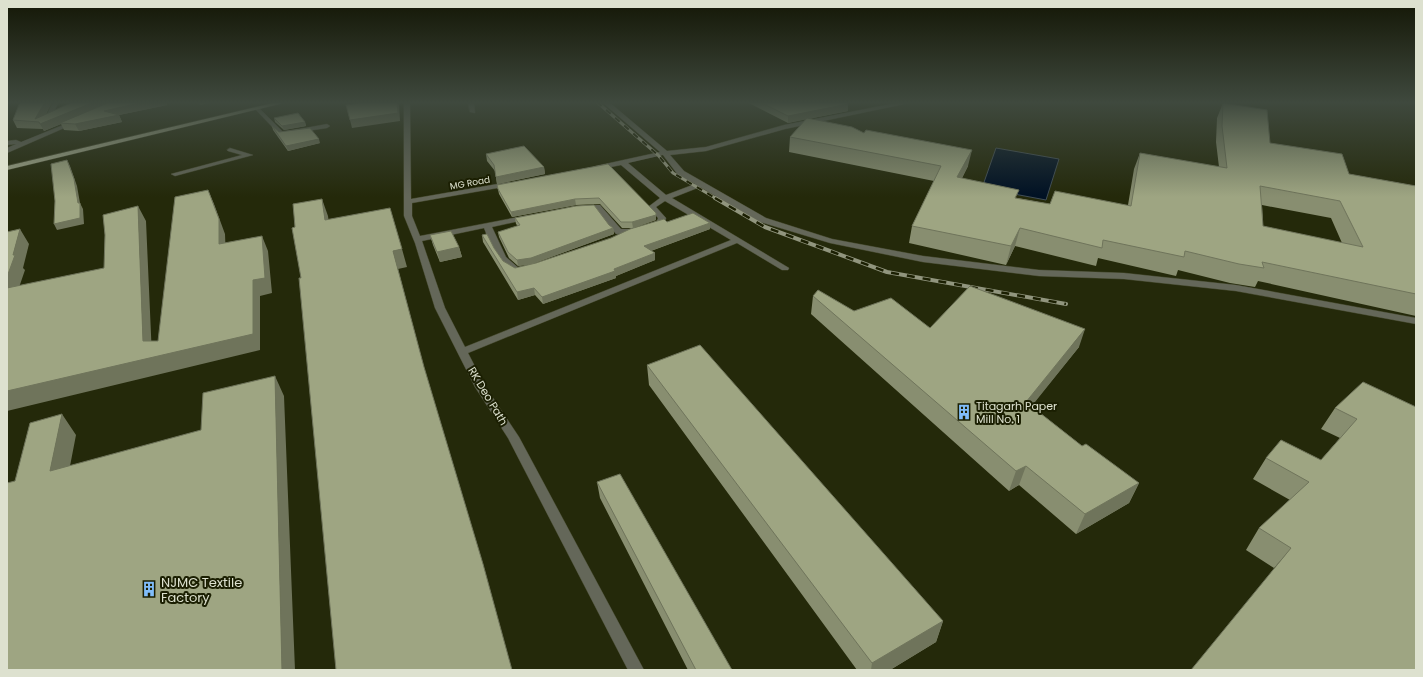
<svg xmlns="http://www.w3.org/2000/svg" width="1423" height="677" font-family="Poppins,sans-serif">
  <rect width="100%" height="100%" fill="#24290a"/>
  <path fill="#001124" stroke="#424f57" d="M 996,148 L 1059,159 L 1046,200 L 982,188 Z"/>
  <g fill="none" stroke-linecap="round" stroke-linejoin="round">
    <defs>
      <path id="minor" d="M 53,102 L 59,102 L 51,117 L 47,117 L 46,116 Z
        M 404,102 L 410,102 L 411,199 L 509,182 L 513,184 L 509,186 L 412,203 L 412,216 L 420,236 L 529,215 L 533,217 L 529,219 L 492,227 L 506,257 L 521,270 L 517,273 C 498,268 491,245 484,228 L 422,241 L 445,308 L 465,347 L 731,240 L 665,201 L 656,207 L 666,218 L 665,222 L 654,229 L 648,229 L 648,225 L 657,221 L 658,218 L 648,207 L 660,198 L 621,165 L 596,170 L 592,168 L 596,166 L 660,152 L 602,102 L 609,102 L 667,151 L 706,147 L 784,125 L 901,102 L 914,102 L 785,129 L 706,151 L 670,155 L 684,171 L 766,218 L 832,239 L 923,256 L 1039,270 L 1124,273 L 1236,285 L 1416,318 L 1416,324 L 1236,291 L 1124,279 L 1039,276 L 923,262 L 830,243 L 760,222 L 700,187 L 672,198 L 789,268 L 788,270 L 782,270 L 737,243 L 468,353 L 485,386 L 519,437 L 644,670 L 628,670 L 508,438 L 475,387 L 435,308 L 415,243 L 404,216 ZM 663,155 L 678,175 L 695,184 L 666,195 L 628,163 Z
        M 468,102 L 474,102 L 475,113 L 470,112 Z
        M 1412,102 L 1416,102 L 1416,105 Z
        M 258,107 L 283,132 L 327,124 L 330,126 L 327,128 L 280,135 L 256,110 L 256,108 Z
        M 73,121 L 78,122 L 7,153 L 7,148 L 16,144 L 7,145 L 7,141 L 16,140 L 21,142 Z
        M 230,148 L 253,155 L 175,176 L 171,174 L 242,155 L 228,151 L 227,150 Z
        M 597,205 L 600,205 L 621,229 L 636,229 L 640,231 L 636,233 L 616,234 L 595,209 L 582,210 L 578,208 L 582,206 Z"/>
      <path id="primary" d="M 277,102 L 288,102 L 7,170 L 7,166 Z"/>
    </defs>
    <use href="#minor" stroke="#42462a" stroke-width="1"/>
    <use href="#primary" stroke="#42462a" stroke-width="1"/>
    <use href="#minor" fill="#646759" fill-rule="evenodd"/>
    <use href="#primary" fill="#a2a88b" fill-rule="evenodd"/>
    <defs>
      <path id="rail-far1" d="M 597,102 L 658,155 L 673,173 L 717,199"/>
      <path id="rail" d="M 715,198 L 765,227 L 887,272 L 1066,304"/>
    </defs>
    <use href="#rail-far1" stroke="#91957e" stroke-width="3"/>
    <use href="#rail" stroke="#91957e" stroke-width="4"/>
    <use href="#rail-far1" stroke="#1b1f02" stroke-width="2" stroke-dasharray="6" stroke-linecap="butt"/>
    <use href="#rail" stroke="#1b1f02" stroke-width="2.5" stroke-dasharray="8" stroke-linecap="butt"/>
  </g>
  <path fill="#888e70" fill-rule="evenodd" d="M 20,102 L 52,102 L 46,114 L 167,105 L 119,115 L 122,122 L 79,131 L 64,130 L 61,124 L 44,131 L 43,129 L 17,128 L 13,120 Z
    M 747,102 L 845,102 L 848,111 L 808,119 L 864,133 L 968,166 L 962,178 L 1017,198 L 1050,204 L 1128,205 L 1134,169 L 1140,153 L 1219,167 L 1216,142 L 1217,118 L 1223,103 L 1270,143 L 1349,174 L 1416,186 L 1416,316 L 1258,281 L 1255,287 L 1230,283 L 1178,270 L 1176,276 L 1098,258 L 1096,266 L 1015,246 L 1006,265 L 909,243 L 912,226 L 934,181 L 789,152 L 790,137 L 806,119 L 788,123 ZM 1262,205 L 1331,218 L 1342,243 L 1263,226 Z
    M 274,118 L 305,122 L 306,126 L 284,130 L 275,122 Z
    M 272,126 L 279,132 L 320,143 L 288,151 L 273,130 Z
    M 486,154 L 544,167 L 545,174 L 497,184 L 495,171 L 487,161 Z
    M 608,164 L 656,218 L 656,220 L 633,228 L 622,228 L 600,204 L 576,205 L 512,217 L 499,194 L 497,185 Z
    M 515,218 L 609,225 L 613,228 L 614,234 L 532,264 L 518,266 L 509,258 L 499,237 L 498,232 L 518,226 L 516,224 Z
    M 667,222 L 710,223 L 710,229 L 651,251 L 655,253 L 655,260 L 616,276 L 616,278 L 543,304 L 535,295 L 518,300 L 483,242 L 482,235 L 494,248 L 503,261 L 515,268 L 536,263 Z
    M 430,235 L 459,247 L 462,257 L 440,262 L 433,245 Z
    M 813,296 L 854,311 L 930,328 L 1079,347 L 1031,406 L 1082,446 L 1139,483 L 1129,503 L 1076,534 L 1019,485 L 1009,491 L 811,314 Z
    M 647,365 L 943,621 L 936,642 L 890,670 L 857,670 L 649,385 Z
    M 1416,407 L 1274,568 L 1246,550 L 1259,528 L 1290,500 L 1253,479 L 1266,458 L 1321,460 L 1340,438 L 1321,429 L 1335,408 Z
    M 597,482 L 732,670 L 688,670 L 600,498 Z"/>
  <path fill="#6f745b" d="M 45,102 L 52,102 L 40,124 L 39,122 L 35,119 Z
    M 94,102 L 114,102 L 60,123 L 61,124 L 44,131 L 40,124 Z
    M 144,102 L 167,102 L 167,105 L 119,115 L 122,122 L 79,131 L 75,124 L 104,111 Z
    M 199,102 L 214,102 L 200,105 Z
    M 397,102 L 398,102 L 399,105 L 400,121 L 352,128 L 350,120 Z
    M 848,104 L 848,111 L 788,123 L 788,116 Z
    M 305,122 L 306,126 L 284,130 L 282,126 Z
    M 319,139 L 320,143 L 288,151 L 286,146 Z
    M 972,150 L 968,166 L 954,194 L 957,177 Z
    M 67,160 L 70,166 L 77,186 L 80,203 L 83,209 L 84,224 L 57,230 L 54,224 L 78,203 Z
    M 544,167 L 545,174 L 497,184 L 496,177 Z
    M 208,190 L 214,204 L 225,234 L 226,260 L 219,244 Z
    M 322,199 L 328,216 L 331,237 L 325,220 Z
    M 575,199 L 576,205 L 512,217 L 511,212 Z
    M 138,206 L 146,221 L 152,357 L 253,280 L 262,236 L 268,251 L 272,293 L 260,296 L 260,350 L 7,411 L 7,391 L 143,341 Z
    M 656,213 L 656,220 L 633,228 L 632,222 Z
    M 710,223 L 710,229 L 645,253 L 644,246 Z
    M 613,228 L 614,234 L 532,264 L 518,266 L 517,260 Z
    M 1020,228 L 1015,246 L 1006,265 L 1011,246 Z
    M 20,229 L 29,244 L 23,268 L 25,270 L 13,305 L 7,296 L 7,277 Z
    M 459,247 L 462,257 L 440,262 L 437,252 Z
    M 402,249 L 407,267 L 398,269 L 429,387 L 393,251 Z
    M 655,253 L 655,260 L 616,276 L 616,278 L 543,304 L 542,297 Z
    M 534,288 L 535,295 L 518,300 L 517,292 Z
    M 1085,329 L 1079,347 L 1019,422 L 1026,402 Z
    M 275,376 L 284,396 L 295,670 L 282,670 Z
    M 62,414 L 76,435 L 65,492 L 50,471 Z
    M 1026,466 L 1019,485 L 1009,491 L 1016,471 Z
    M 1139,483 L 1129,503 L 1076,534 L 1085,514 Z
    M 943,621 L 936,642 L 890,670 L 871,670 L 872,663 Z"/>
  <path fill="#9ea582" stroke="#6f745b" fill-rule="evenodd" d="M 20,102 L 45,102 L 35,119 L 73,102 L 94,102 L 40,124 L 39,122 L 13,120 Z
    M 110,102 L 144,102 L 104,111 L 119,115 L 75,124 L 60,123 Z
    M 366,102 L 397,102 L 398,113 L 350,120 L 346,105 Z
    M 760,102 L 845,102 L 848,104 L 788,116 Z
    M 1223,103 L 1267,110 L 1270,143 L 1342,154 L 1349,174 L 1416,186 L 1416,294 L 1262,262 L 1264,268 L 1239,264 L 1185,251 L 1184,257 L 1103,240 L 1102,248 L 1020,228 L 1011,246 L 912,226 L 941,166 L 790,137 L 807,118 L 852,127 L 864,133 L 866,130 L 972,150 L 957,177 L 1019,190 L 1015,198 L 1050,204 L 1055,191 L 1131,206 L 1140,153 L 1227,168 L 1222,126 ZM 1260,186 L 1340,201 L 1363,247 L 1263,226 Z
    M 298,113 L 305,122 L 282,126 L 274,118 Z
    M 272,126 L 279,132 L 310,128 L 319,139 L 286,146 Z
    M 524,146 L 544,167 L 496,177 L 494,165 L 486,154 Z
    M 67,160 L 74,179 L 78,203 L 80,203 L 80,218 L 54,224 L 55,201 L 51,164 Z
    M 608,164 L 656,213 L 656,215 L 632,222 L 621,222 L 599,198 L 575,199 L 511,212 L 498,189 L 497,185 Z
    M 208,190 L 219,219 L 219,244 L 262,236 L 265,278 L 253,280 L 253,334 L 7,391 L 7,288 L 104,268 L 105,235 L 103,215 L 138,206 L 143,341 L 158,341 L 175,197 Z
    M 322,199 L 325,220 L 390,208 L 402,249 L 393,251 L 424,367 L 483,564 L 512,670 L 336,670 L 299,278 L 301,278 L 292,228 L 295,227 L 293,204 Z
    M 594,205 L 609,225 L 613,228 L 531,258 L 517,260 L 508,252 L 498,232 L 520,225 L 515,218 L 576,206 Z
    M 693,213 L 710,223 L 644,246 L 655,253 L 614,269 L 615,271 L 542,297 L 534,288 L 517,292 L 482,235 L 487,234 L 494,248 L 503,261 L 515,268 L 536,263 L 611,238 L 630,229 L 664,219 L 667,222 Z
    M 20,229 L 13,255 L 15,255 L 7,277 L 7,232 Z
    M 451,231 L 459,247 L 437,252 L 430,235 Z
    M 970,286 L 1085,329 L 1026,402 L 1082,446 L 1086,444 L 1139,483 L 1085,514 L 1026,466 L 1016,471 L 813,296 L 818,290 L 854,311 L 891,298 L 930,328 Z
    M 700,345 L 943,621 L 872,663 L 647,365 Z
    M 275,376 L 282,670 L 7,670 L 7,483 L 15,481 L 30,423 L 62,414 L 50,471 L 201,430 L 203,393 Z
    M 1363,382 L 1416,407 L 1416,670 L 1191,670 L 1291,548 L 1259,528 L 1309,482 L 1266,458 L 1281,440 L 1321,460 L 1357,419 L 1335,408 Z
    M 620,474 L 732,670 L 696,670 L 597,482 Z"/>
  <linearGradient id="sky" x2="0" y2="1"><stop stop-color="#141706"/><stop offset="0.52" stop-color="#3f493e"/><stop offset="1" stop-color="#3f493e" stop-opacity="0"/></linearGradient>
  <rect width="1423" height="197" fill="url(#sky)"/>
  <defs>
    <symbol id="building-bare" viewBox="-9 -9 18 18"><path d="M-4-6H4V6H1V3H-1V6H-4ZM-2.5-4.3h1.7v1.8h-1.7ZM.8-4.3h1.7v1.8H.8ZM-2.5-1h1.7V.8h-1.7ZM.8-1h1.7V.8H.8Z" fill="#80bdfa" stroke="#1b1f02" stroke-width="2.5" paint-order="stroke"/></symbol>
  </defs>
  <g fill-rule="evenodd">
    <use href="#building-bare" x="953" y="401" width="22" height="22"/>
    <use href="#building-bare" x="138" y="578" width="22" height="22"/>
  </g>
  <g text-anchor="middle" stroke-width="4" stroke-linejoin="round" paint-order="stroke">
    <g font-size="9" fill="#dde1cf" stroke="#1b1f02">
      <text transform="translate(470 183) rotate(-10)" y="3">MG Road</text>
    </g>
    <g font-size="11" fill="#dde1cf" stroke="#1b1f02">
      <text transform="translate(488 396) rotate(59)" y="4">RK Deo Path</text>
    </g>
    <g font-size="11" fill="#dde1cf" stroke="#1b1f02" text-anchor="start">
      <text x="976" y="410">Titagarh Paper<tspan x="976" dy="13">Mill No. 1</tspan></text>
    </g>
    <g font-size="13" fill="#dde1cf" stroke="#1b1f02" text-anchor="start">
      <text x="161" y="587">NJMC Textile<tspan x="161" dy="15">Factory</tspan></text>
    </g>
  </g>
  <rect width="1423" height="677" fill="none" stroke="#dde1cf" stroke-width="16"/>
</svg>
